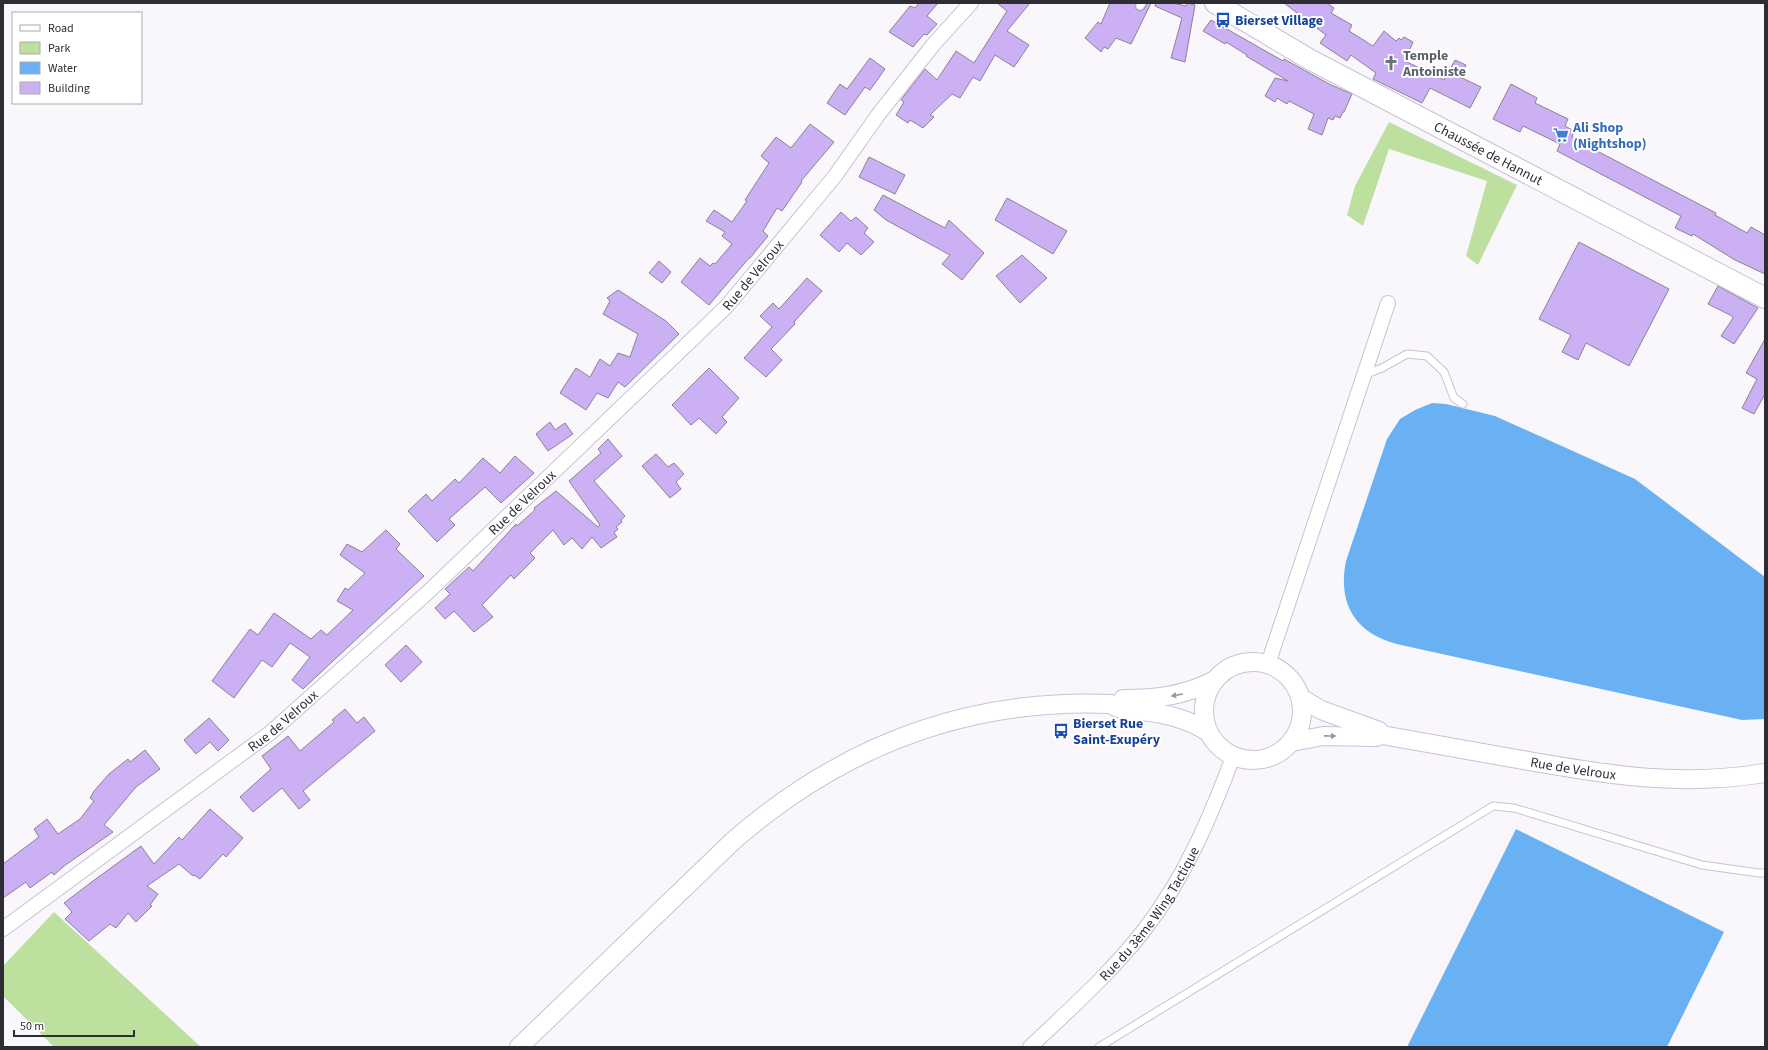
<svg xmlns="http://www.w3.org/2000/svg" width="1768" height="1050" font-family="'Source Sans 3',sans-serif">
  <rect width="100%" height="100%" fill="#f9f7fc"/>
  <path fill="#bde09e" d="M 1389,122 L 1517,185 L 1478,265 L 1466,256 L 1487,181 L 1389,149 L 1363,226 L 1347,215 L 1355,186 Z
    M 54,912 L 201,1047 L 54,1047 L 3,996 L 3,966 Z"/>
  <path fill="#69b1f3" d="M 1432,403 L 1446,404 L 1495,416 L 1635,479 L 1765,577 L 1765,719 L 1742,720 L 1401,645 C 1357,635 1337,606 1346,561 L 1387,439 L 1400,419 L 1415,410 Z
    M 1516,829 L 1724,932 L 1667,1047 L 1407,1047 Z"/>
  <path fill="#cbb0f3" stroke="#8a8297" d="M 919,3 L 938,3 L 927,16 L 937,24 L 927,35 L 924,34 L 913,47 L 889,32 L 910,6 L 915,8 Z
    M 997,3 L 1030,3 L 1007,31 L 1029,45 L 1014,67 L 995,55 L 980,81 L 973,77 L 960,98 L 952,94 L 930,115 L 934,117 L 923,128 L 910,120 L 908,123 L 896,115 L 904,102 L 901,100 L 925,69 L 937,80 L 956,51 L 974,63 L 1007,11 Z
    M 1110,3 L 1136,3 L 1136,9 L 1140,11 L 1144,9 L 1147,3 L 1151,3 L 1131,44 L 1116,38 L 1108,49 L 1104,47 L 1101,52 L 1085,38 L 1098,22 L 1101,24 Z
    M 1156,3 L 1173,3 L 1186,6 L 1187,3 L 1195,5 L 1185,62 L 1171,58 L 1182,18 L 1155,6 Z
    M 1284,3 L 1327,3 L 1334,8 L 1331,13 L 1352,25 L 1349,31 L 1373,46 L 1384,31 L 1396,41 L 1399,38 L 1401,40 L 1404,37 L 1413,42 L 1405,61 L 1444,80 L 1455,60 L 1466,65 L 1460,77 L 1481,87 L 1470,108 L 1430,88 L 1422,103 L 1373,79 L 1376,73 L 1351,55 L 1347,61 L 1320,43 L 1326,35 Z
    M 1211,20 L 1283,61 L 1284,59 L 1331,85 L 1352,94 L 1344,112 L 1343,112 L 1340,118 L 1335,116 L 1333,120 L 1328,118 L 1322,135 L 1308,129 L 1314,114 L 1289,101 L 1287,104 L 1277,98 L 1275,102 L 1265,96 L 1275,78 L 1288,81 L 1246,56 L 1247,55 L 1226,42 L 1225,44 L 1203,31 Z
    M 870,58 L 885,69 L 870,90 L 865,87 L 845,115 L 827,103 L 840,84 L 847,89 Z
    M 1511,84 L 1537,98 L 1535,103 L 1568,119 L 1565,126 L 1574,131 L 1572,137 L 1576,140 L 1716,213 L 1715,215 L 1747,233 L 1751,227 L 1765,235 L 1765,274 L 1735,260 L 1693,234 L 1692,236 L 1675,228 L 1681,216 L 1557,151 L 1560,144 L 1523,126 L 1520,132 L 1493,119 Z
    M 810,124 L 834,142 L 801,181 L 802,182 L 782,211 L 777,208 L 763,231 L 768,236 L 750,258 L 749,258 L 709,305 L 681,282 L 700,258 L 710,266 L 713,263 L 715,264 L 732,244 L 722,236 L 725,232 L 706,221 L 714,210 L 732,222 L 747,201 L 745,200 L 769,163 L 761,156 L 776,137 L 791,148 Z
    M 869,157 L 905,175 L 895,194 L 859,177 Z
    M 883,195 L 945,228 L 949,220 L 984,253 L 962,280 L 942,264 L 950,255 L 886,220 L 874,210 Z
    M 1007,198 L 1067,231 L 1053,254 L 995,220 Z
    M 841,212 L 851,221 L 856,217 L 868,228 L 864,233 L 874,242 L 861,255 L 847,243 L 839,252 L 820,235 Z
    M 1579,242 L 1669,289 L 1629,366 L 1586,343 L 1578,360 L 1562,352 L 1571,335 L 1539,319 Z
    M 1022,255 L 1047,278 L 1020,303 L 996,276 Z
    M 659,261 L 671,272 L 662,283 L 649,273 Z
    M 807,278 L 822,291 L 794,322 L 795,324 L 771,349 L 782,360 L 766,377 L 744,358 L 772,327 L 760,316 L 773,303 L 779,309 Z
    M 1718,286 L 1758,308 L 1734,344 L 1721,336 L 1733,318 L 1732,316 L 1708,304 Z
    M 618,290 L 666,321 L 679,334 L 625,387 L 618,382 L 608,398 L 597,393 L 586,410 L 560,393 L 576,368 L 590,377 L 600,359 L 610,366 L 618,353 L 630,357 L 638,334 L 603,314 L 610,301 L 607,298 Z
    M 1765,339 L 1765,394 L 1754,414 L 1742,408 L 1757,379 L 1746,373 Z
    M 709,368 L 739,398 L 722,417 L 727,422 L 716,434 L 699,418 L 691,425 L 672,405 Z
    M 550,422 L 555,430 L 565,423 L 573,434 L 548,451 L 536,434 Z
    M 608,439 L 622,456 L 594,481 L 625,516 L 621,520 L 622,522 L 616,527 L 618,529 L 614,533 L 617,537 L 601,548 L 592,537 L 582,549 L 572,538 L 564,545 L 553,530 L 530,553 L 535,558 L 514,579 L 511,575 L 482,605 L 493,617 L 474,632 L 454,611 L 445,619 L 435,608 L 450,594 L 445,589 L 469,567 L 473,571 L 516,524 L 517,526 L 535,510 L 534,508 L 556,491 L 598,527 L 600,525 L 569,481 L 601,453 L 598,449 Z
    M 656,454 L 668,467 L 674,463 L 684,474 L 676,482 L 681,489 L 670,498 L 642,466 Z
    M 515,456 L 534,473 L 501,503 L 485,487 L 449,519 L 455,525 L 437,542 L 408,511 L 426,494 L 432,501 L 455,479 L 459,483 L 483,458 L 500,473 Z
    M 386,530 L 400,544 L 396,549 L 424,576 L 303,689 L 292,680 L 310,657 L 290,643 L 272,667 L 262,660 L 234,698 L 212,681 L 250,629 L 258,635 L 274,613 L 311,639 L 321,630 L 327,635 L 353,610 L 337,601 L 345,588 L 348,590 L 365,573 L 340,555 L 347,544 L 362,552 Z
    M 406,645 L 422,662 L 401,682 L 385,665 Z
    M 345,709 L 357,723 L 364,717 L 375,731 L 303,791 L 310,800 L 299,809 L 282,788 L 253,812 L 240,797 L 271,769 L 262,756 L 288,736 L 300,751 L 334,722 L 332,720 Z
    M 209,718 L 229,740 L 218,751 L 210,742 L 196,754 L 184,740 Z
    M 145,750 L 160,769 L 136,787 L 104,825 L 113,832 L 64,866 L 54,875 L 52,872 L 30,888 L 26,882 L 3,898 L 3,864 L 39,837 L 34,829 L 47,819 L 58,834 L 80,819 L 94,801 L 90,798 L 94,791 L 109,774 L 128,759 L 130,762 Z
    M 210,809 L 243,838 L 226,857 L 223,854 L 200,879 L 194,875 L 193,876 L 179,864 L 147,886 L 158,894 L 150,905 L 152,906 L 136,922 L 128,913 L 116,928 L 110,924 L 89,941 L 65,919 L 72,912 L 64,903 L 93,881 L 141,846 L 154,864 L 179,837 L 182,840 Z"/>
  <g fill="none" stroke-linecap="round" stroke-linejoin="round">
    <defs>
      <path id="service" d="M 1140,6 L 1142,3
        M 1364,375 L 1382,368 L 1407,354 L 1427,356 L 1444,372 L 1454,398 L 1463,404
        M 1099,1047 L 1493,806 L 1514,808 L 1702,865 L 1759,873 L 1765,873"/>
      <g id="minor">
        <path d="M 1268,664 L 1388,303"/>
        <path id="s1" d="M 3,929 L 270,733 L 426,594 L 727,306 L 835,176 L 878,115 L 933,45 L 971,3"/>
        <path id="s2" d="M 1030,1047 C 1070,1009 1111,973 1145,929 C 1185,877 1210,818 1233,757"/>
      </g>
      <g id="tertiary">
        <circle cx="1253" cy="711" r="49"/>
        <path d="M 1301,698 L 1321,710 L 1379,731"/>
        <path d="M 1123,699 C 1156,699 1183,696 1213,681"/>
        <path id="s3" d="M 1292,742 L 1323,736 L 1376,737 L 1382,735 C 1429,743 1476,752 1523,760 C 1608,775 1678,787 1765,773"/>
        <path d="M 519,1047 L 733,841 C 842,746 966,698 1111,704 C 1121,712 1138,710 1150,712 C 1171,715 1190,720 1208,732"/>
      </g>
      <g id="secondary">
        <path id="s4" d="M 1215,3 L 1309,59 L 1765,298"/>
      </g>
    </defs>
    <use href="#service" stroke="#cac0d7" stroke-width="9"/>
    <use href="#minor" stroke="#cac0d7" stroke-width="16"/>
    <use href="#tertiary" stroke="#cac0d7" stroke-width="20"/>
    <use href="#secondary" stroke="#cac0d7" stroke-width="22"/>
    <use href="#service" stroke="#fff" stroke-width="7"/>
    <use href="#minor" stroke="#fff" stroke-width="14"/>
    <use href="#tertiary" stroke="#fff" stroke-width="18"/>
    <use href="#secondary" stroke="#fff" stroke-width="20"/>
  </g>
  <defs><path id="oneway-solid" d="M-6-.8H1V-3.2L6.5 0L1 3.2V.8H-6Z"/></defs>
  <g fill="#97969a">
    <use href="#oneway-solid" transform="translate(1177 695) rotate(170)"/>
    <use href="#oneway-solid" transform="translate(1330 736) rotate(1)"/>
  </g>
  <defs>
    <symbol id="bus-bare" viewBox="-9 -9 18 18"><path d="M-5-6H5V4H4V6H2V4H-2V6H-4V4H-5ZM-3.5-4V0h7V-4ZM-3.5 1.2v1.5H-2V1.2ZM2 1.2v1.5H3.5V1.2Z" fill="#1a4fb4" stroke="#fff" stroke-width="2.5" paint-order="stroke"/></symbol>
    <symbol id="church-bare" viewBox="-9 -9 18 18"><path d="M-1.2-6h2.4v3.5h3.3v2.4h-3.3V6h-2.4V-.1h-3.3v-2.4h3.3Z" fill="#6b7280" stroke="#fff" stroke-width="2.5" paint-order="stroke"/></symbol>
    <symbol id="supermarket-bare" viewBox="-9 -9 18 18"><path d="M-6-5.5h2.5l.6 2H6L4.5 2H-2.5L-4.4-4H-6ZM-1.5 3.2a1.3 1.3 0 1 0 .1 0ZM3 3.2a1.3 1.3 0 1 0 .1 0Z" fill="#3f7fe0" stroke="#fff" stroke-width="2.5" paint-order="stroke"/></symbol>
  </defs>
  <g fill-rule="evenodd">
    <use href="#bus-bare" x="1212" y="9" width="22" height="22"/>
    <use href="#church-bare" x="1380" y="52" width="22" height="22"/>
    <use href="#supermarket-bare" x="1550" y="124" width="22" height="22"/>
    <use href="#bus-bare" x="1050" y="720" width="22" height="22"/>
  </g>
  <g text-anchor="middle" stroke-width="4" stroke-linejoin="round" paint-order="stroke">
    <g font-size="14" font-weight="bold" fill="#164399" stroke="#fff" text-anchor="start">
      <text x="1235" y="25">Bierset Village</text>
      <text x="1073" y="728">Bierset Rue<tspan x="1073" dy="16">Saint-Exupéry</tspan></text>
    </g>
    <g font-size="14" font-weight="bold" fill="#5b616d" stroke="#fff" text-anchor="start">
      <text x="1403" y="60">Temple<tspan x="1403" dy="16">Antoiniste</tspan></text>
    </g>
    <g font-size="14" font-weight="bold" fill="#366cbe" stroke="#fff" text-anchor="start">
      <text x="1573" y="132">Ali Shop<tspan x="1573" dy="16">(Nightshop)</tspan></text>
    </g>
    <g font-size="14" fill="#2f2c34" stroke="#fff">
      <text dy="5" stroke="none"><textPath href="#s4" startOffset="312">Chaussée de Hannut</textPath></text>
      <text dy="5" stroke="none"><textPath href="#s1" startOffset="997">Rue de Velroux</textPath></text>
      <text dy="5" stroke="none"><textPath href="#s1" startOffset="673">Rue de Velroux</textPath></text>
      <text dy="5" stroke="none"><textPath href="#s1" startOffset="349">Rue de Velroux</textPath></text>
      <text dy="5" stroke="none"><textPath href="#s3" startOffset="285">Rue de Velroux</textPath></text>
      <text dy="5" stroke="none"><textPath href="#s2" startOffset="180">Rue du 3ème Wing Tactique</textPath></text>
    </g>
  </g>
  <rect width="1768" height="1050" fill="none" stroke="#2f2c34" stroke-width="8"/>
  <rect x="12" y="12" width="130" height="92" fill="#ffffff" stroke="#acabae"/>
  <rect x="20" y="25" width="20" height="6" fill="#ffffff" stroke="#acabae"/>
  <text x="48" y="32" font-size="12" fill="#2f2c34">Road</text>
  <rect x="20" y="42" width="20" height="12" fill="#bde09e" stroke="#acabae"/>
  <text x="48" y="52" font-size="12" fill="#2f2c34">Park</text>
  <rect x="20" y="62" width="20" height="12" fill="#69b1f3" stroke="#acabae"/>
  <text x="48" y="72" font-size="12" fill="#2f2c34">Water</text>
  <rect x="20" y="82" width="20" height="12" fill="#cbb0f3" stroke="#acabae"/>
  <text x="48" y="92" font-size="12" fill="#2f2c34">Building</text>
  <path d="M14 1030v6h120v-6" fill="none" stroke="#2f2c34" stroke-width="2"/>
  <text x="20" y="1030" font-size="12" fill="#2f2c34" stroke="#ffffff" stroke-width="3" paint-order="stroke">50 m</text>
</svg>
